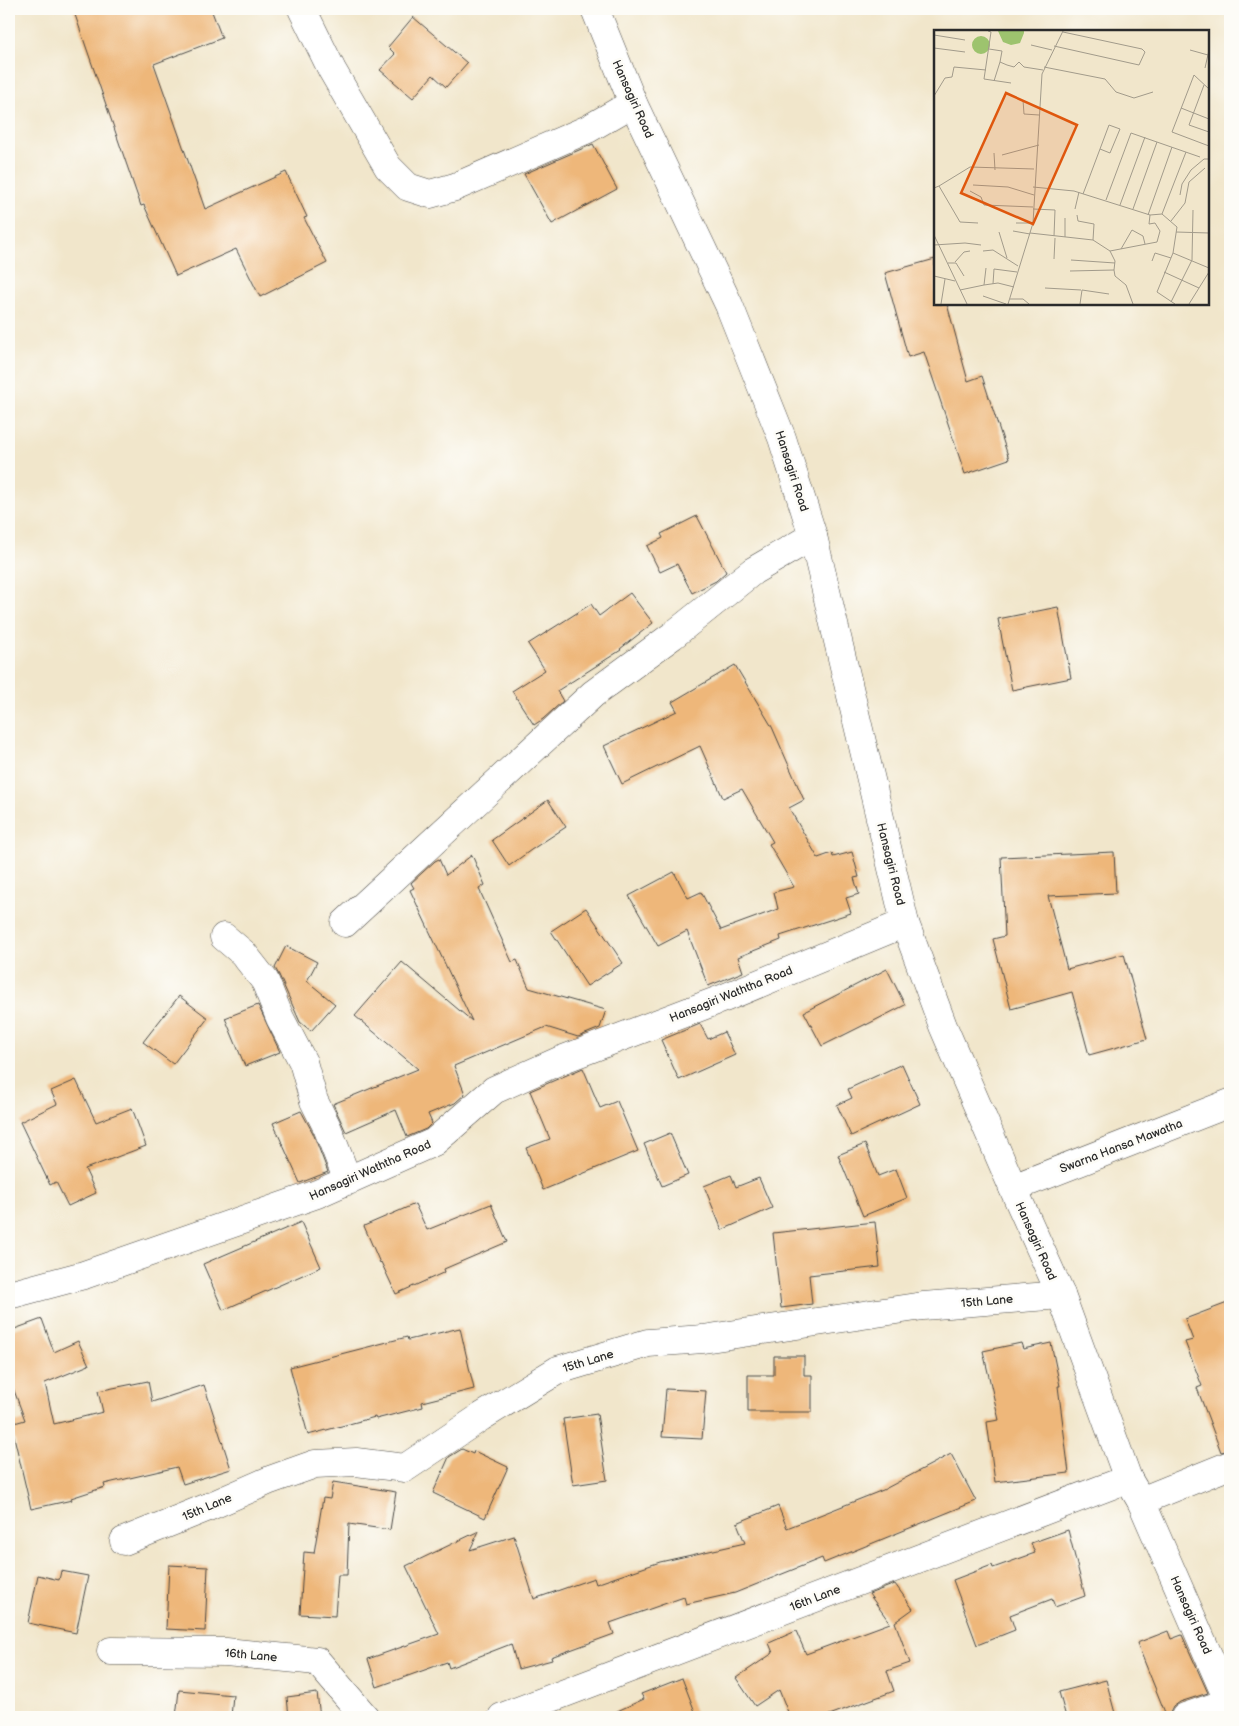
<svg xmlns="http://www.w3.org/2000/svg" width="1239" height="1726" font-family="'Balsamiq Sans',sans-serif">
  <rect width="100%" height="100%" fill="#fdfcf7"/>
  <filter id="ink" filterUnits="userSpaceOnUse"><feTurbulence type="fractalNoise" baseFrequency=".02" numOctaves="2"/><feDisplacementMap in="SourceGraphic" scale="10" xChannelSelector="R" yChannelSelector="G"/><feConvolveMatrix kernelMatrix="1 2 1 2 8 2 1 2 1" color-interpolation-filters="sRGB"/></filter>
  <filter id="wash" filterUnits="userSpaceOnUse"><feTurbulence type="fractalNoise" baseFrequency=".0096" numOctaves="4" result="noise"/><feDisplacementMap in="SourceGraphic" scale="20" xChannelSelector="R" yChannelSelector="G"/><feGaussianBlur stdDeviation="1.12" result="paint"/><feColorMatrix in="noise" values="0 0 0 0 0 0 0 0 0 0 0 0 0 0 0 0 0 1.4 0 .05"/><feComposite in="paint" operator="in"/></filter>
  <g filter="url(#wash)">
    <rect width="100%" height="100%" fill="#f1e6cb"/>
    <g id="blocks">
      <path fill="#eeb77a" d="M 73,9 L 211,9 L 222,38 L 154,64 L 205,209 L 286,172 L 307,217 L 304,218 L 327,263 L 260,297 L 236,249 L 176,276 L 144,205 L 141,206 Z
        M 413,17 L 467,63 L 446,87 L 433,75 L 413,98 L 380,70 L 395,54 L 388,47 Z
        M 593,144 L 617,189 L 552,224 L 524,174 Z
        M 935,259 L 935,304 L 947,304 L 968,381 L 982,376 L 1009,459 L 965,474 L 924,352 L 908,357 L 885,273 Z
        M 697,516 L 726,572 L 716,581 L 692,593 L 677,564 L 660,572 L 647,546 L 663,538 L 661,534 Z
        M 630,593 L 653,623 L 620,649 L 621,650 L 557,691 L 563,701 L 543,719 L 534,725 L 512,691 L 545,670 L 528,644 L 591,604 L 599,616 Z
        M 1058,607 L 1071,678 L 1012,690 L 998,619 Z
        M 735,665 L 772,727 L 804,800 L 789,808 L 818,858 L 832,853 L 833,857 L 852,852 L 859,877 L 854,878 L 859,894 L 846,898 L 851,913 L 780,936 L 781,940 L 738,957 L 743,972 L 708,986 L 687,931 L 658,946 L 629,896 L 674,872 L 688,898 L 701,892 L 721,930 L 778,909 L 774,892 L 794,887 L 769,844 L 773,842 L 742,789 L 723,798 L 700,746 L 622,784 L 604,746 L 677,711 L 672,702 Z
        M 548,800 L 566,827 L 531,850 L 509,866 L 492,840 Z
        M 1114,852 L 1116,893 L 1048,896 L 1067,969 L 1124,954 L 1147,1039 L 1089,1055 L 1072,992 L 1011,1009 L 993,939 L 1005,936 L 1001,857 Z
        M 472,855 L 485,885 L 479,889 L 512,962 L 517,960 L 529,988 L 606,1010 L 600,1028 L 578,1037 L 546,1027 L 454,1066 L 465,1094 L 455,1103 L 428,1114 L 432,1123 L 426,1129 L 407,1137 L 396,1110 L 346,1132 L 333,1104 L 418,1069 L 355,1016 L 402,962 L 472,1021 L 410,890 L 414,888 L 411,883 L 435,861 L 439,859 L 446,875 Z
        M 586,908 L 623,963 L 587,986 L 551,931 Z
        M 286,946 L 317,962 L 307,981 L 335,1004 L 311,1031 L 300,1022 L 279,975 L 275,968 Z
        M 887,969 L 905,1005 L 866,1025 L 866,1024 L 822,1046 L 804,1012 Z
        M 179,996 L 208,1018 L 173,1064 L 143,1042 Z
        M 258,1005 L 280,1052 L 245,1066 L 225,1018 Z
        M 700,1024 L 708,1039 L 724,1032 L 735,1055 L 679,1080 L 661,1040 Z
        M 902,1064 L 920,1104 L 851,1136 L 837,1105 L 852,1098 L 848,1089 Z
        M 583,1068 L 600,1108 L 617,1101 L 638,1151 L 543,1190 L 526,1148 L 550,1139 L 530,1091 Z
        M 76,1080 L 96,1122 L 132,1108 L 146,1146 L 85,1169 L 96,1193 L 68,1206 L 56,1182 L 50,1185 L 20,1122 L 57,1104 L 51,1091 Z
        M 301,1111 L 313,1133 L 328,1172 L 300,1183 L 273,1123 Z
        M 670,1133 L 688,1175 L 662,1186 L 644,1144 Z
        M 865,1144 L 878,1176 L 896,1169 L 907,1198 L 863,1216 L 838,1155 Z
        M 731,1175 L 736,1187 L 759,1178 L 772,1208 L 722,1230 L 704,1186 Z
        M 415,1204 L 427,1230 L 491,1204 L 507,1242 L 444,1269 L 445,1272 L 396,1294 L 381,1262 L 380,1263 L 364,1226 Z
        M 301,1222 L 321,1267 L 223,1310 L 203,1264 Z
        M 875,1222 L 880,1267 L 809,1275 L 812,1304 L 781,1308 L 773,1233 Z
        M 1230,1302 L 1230,1450 L 1221,1452 L 1197,1388 L 1202,1386 L 1185,1342 L 1193,1340 L 1185,1319 Z
        M 42,1319 L 54,1352 L 78,1341 L 89,1365 L 45,1383 L 54,1424 L 103,1412 L 98,1391 L 148,1381 L 152,1402 L 204,1385 L 231,1469 L 183,1484 L 177,1467 L 104,1484 L 105,1487 L 71,1498 L 72,1500 L 31,1509 L 11,1424 L 25,1420 L 9,1377 L 9,1331 Z
        M 460,1328 L 474,1389 L 422,1402 L 423,1407 L 376,1419 L 375,1417 L 308,1435 L 290,1367 L 407,1337 L 408,1340 Z
        M 1021,1343 L 1023,1349 L 1051,1343 L 1060,1386 L 1058,1386 L 1069,1473 L 995,1482 L 987,1422 L 999,1420 L 983,1351 Z
        M 774,1356 L 804,1356 L 804,1375 L 812,1375 L 812,1412 L 748,1412 L 748,1375 L 774,1375 Z
        M 666,1389 L 706,1391 L 702,1439 L 662,1437 Z
        M 597,1414 L 607,1480 L 573,1485 L 563,1419 Z
        M 462,1449 L 473,1454 L 474,1451 L 508,1467 L 485,1518 L 433,1493 L 449,1457 Z
        M 951,1454 L 976,1501 L 824,1563 L 822,1558 L 735,1593 L 686,1604 L 684,1597 L 610,1623 L 614,1634 L 551,1657 L 552,1660 L 518,1669 L 511,1644 L 449,1668 L 447,1662 L 377,1687 L 368,1659 L 439,1634 L 406,1566 L 479,1531 L 470,1550 L 514,1536 L 534,1599 L 594,1578 L 596,1584 L 660,1562 L 745,1543 L 737,1523 L 778,1506 L 787,1528 L 883,1490 Z
        M 333,1482 L 396,1492 L 390,1530 L 349,1524 L 347,1575 L 338,1575 L 335,1616 L 300,1614 L 304,1552 L 314,1553 L 323,1498 L 330,1499 Z
        M 1068,1530 L 1085,1596 L 1055,1607 L 1052,1599 L 1010,1615 L 1015,1630 L 977,1645 L 953,1580 L 992,1565 L 993,1568 L 1035,1553 L 1031,1543 Z
        M 169,1565 L 208,1567 L 205,1631 L 166,1629 Z
        M 61,1571 L 88,1576 L 76,1633 L 28,1623 L 38,1575 L 59,1580 Z
        M 895,1584 L 913,1609 L 895,1622 L 910,1663 L 887,1671 L 894,1691 L 824,1717 L 790,1717 L 779,1690 L 755,1706 L 736,1678 L 773,1653 L 769,1643 L 796,1631 L 806,1654 L 890,1623 L 869,1594 Z
        M 1168,1631 L 1171,1639 L 1182,1635 L 1208,1693 L 1180,1702 L 1173,1707 L 1170,1713 L 1166,1715 L 1137,1643 Z
        M 682,1678 L 697,1717 L 604,1717 L 644,1699 L 641,1694 Z
        M 1106,1680 L 1116,1717 L 1066,1717 L 1059,1692 Z
        M 179,1690 L 233,1695 L 231,1717 L 176,1717 Z
        M 317,1693 L 320,1717 L 289,1717 L 287,1697 Z"/>
    </g>
  </g>
  <g filter="url(#ink)">
    <use href="#blocks" fill-opacity="0" stroke="#494743" stroke-width="1"/>
    <g fill="none" stroke-linecap="round" stroke-linejoin="round">
      <defs>
        <path id="street" d="M 302,9 L 332,70 L 388,167 L 408,187 L 430,194 L 455,187 L 588,129 L 633,103
          M 345,923 L 593,694 L 672,636 L 753,571 L 813,536
          M 224,937 L 243,953 L 265,981 L 280,1018 L 303,1062 L 314,1101 L 327,1127 L 348,1181
          M 1013,1188 L 1230,1103
          M 9,1295 L 84,1275 L 317,1194 L 434,1142 L 494,1090 L 561,1060 L 724,998 L 905,923
          M 1141,1501 L 1230,1465
          M 124,1541 L 206,1508 L 270,1480 L 315,1464 L 356,1462 L 405,1468 L 481,1417 L 558,1370 L 648,1343 L 703,1339 L 923,1306 L 1061,1295
          M 111,1651 L 226,1652 L 317,1661 L 365,1717
          M 502,1717 L 1128,1479
          M 1185,1717 L 1229,1702"/>
        <path id="secondary" d="M 595,9 L 633,103 L 729,305 L 782,438 L 813,536 L 905,923 L 943,1026 L 1013,1188 L 1061,1295 L 1128,1479 L 1141,1501 L 1230,1705"/>
      </defs>
      <use href="#street" stroke="#494743" stroke-width="29"/>
      <use href="#secondary" stroke="#494743" stroke-width="29"/>
      <use href="#street" stroke="#fff" stroke-width="28"/>
      <use href="#secondary" stroke="#fff" stroke-width="28"/>
    </g>
  </g>
  <g text-anchor="middle" stroke-width="5" stroke-linejoin="round" paint-order="stroke">
    <g font-size="12" fill="#2b2b2b" stroke="#fdfcf7">
      <text transform="translate(633 99) rotate(66)" y="4">Hansagiri Road</text>
      <text transform="translate(792 471) rotate(72)" y="4">Hansagiri Road</text>
      <text transform="translate(891 864) rotate(76)" y="4">Hansagiri Road</text>
      <text transform="translate(731 994) rotate(-22)" y="4">Hansagiri Waththa Road</text>
      <text transform="translate(1121 1146) rotate(-21)" y="4">Swarna Hansa Mawatha</text>
      <text transform="translate(370 1170) rotate(-24)" y="4">Hansagiri Waththa Road</text>
      <text transform="translate(1036 1241) rotate(66)" y="4">Hansagiri Road</text>
      <text transform="translate(987 1301) rotate(-5)" y="4">15th Lane</text>
      <text transform="translate(588 1361) rotate(-17)" y="4">15th Lane</text>
      <text transform="translate(207 1507) rotate(-23)" y="4">15th Lane</text>
      <text transform="translate(815 1598) rotate(-21)" y="4">16th Lane</text>
      <text transform="translate(1191 1615) rotate(66)" y="4">Hansagiri Road</text>
      <text transform="translate(251 1655) rotate(5)" y="4">16th Lane</text>
    </g>
  </g>
  <g transform="translate(934 30)">
    <rect width="275" height="275" fill="#f1e6cb"/>
    <path d="M 64,1 L 90,1 L 90,3 L 86,13 L 77,15 L 69,12 ZM38 15a9 9 0 1 1 18 0a9 9 0 1 1-18 0Z" fill="#9dc36e"/>
    <path fill="none" stroke="#a29b8b" stroke-width="1" d="M 54,1 L 57,2 L 50,49 L 77,53M 0,5 L 31,10M 97,15 L 118,20M 120,16 L 205,35 L 211,22 L 208,19 L 129,2M 0,18 L 31,22M 55,19 L 68,21 L 66,32 L 73,35 L 80,37 L 85,32 L 90,37 L 109,40M 256,20 L 274,25M 110,37 L 171,49 L 182,62 L 200,68 L 219,62M 271,38 L 275,20M 60,51 L 66,32M 270,55 L 255,95 L 275,102M 275,59 L 260,45 L 238,102 L 275,116M 0,66 L 11,48 L 18,47 L 20,37 L 52,40M 89,70 L 90,84 L 105,85M 247,78 L 275,89M 60,123 L 61,140M 68,125 L 105,115M 39,155 L 74,157 L 100,165M 5,156 L 36,137 L 100,139M 99,157 L 140,161 L 216,185 L 228,184 L 243,197 L 239,223 L 275,238M 0,158 L 5,156 L 26,192 L 44,193M 36,161 L 47,167 L 50,175 L 99,177M 149,164 L 154,151 L 175,95 L 186,99 L 176,123 L 166,119M 246,165 L 248,154 L 257,140 L 270,129 L 275,129M 172,170 L 197,103 L 266,127M 186,175 L 211,107M 99,179 L 121,180 L 120,206M 141,179 L 145,162M 199,179 L 223,112M 228,184 L 252,122M 143,185 L 144,191 L 160,194 L 159,210M 214,185 L 238,117M 237,191 L 251,173 L 255,152 L 271,138M 82,193 L 99,193M 79,201 L 96,204M 65,202 L 73,228M 242,202 L 275,203M 96,203 L 159,210 L 176,221 L 181,231 L 180,240 L 136,241M 0,205 L 33,274M 131,207 L 131,188M 0,215 L 31,213 L 47,215M 187,219 L 198,200 L 209,206 L 211,214M 49,221 L 59,220 L 84,236M 176,221 L 223,212 L 226,201 L 221,193 L 215,194 L 216,185M 239,223 L 223,262 L 241,274M 120,229 L 121,208M 137,230 L 181,233M 218,231 L 221,223 L 237,228M 21,232 L 30,222 L 36,221M 14,233 L 22,233 L 30,246M 52,238 L 50,255 L 64,253 L 80,257M 180,240 L 181,246 L 192,255 L 199,274M 230,242 L 265,258M 0,246 L 21,251M 59,254 L 60,239 L 83,242M 111,258 L 147,260M 26,260 L 50,255M 49,266 L 72,274M 76,269 L 89,269 L 95,274M 237,272 L 258,230 L 259,180M 7,274 L 11,249M 74,274 L 99,193 L 108,44 L 129,1M 146,274 L 148,260 L 175,264M 255,274 L 275,242"/>
    <path fill="#df570e" fill-opacity="0.15" stroke="#df570e" stroke-width="2.5" d="M 72,63 L 143,95 L 99,194 L 27,163 Z"/>
    <rect width="275" height="275" fill="none" stroke="#2b2b2b" stroke-width="2.5"/>
  </g>
  <rect width="1239" height="1726" fill="none" stroke="#fdfcf7" stroke-width="30"/>
</svg>
